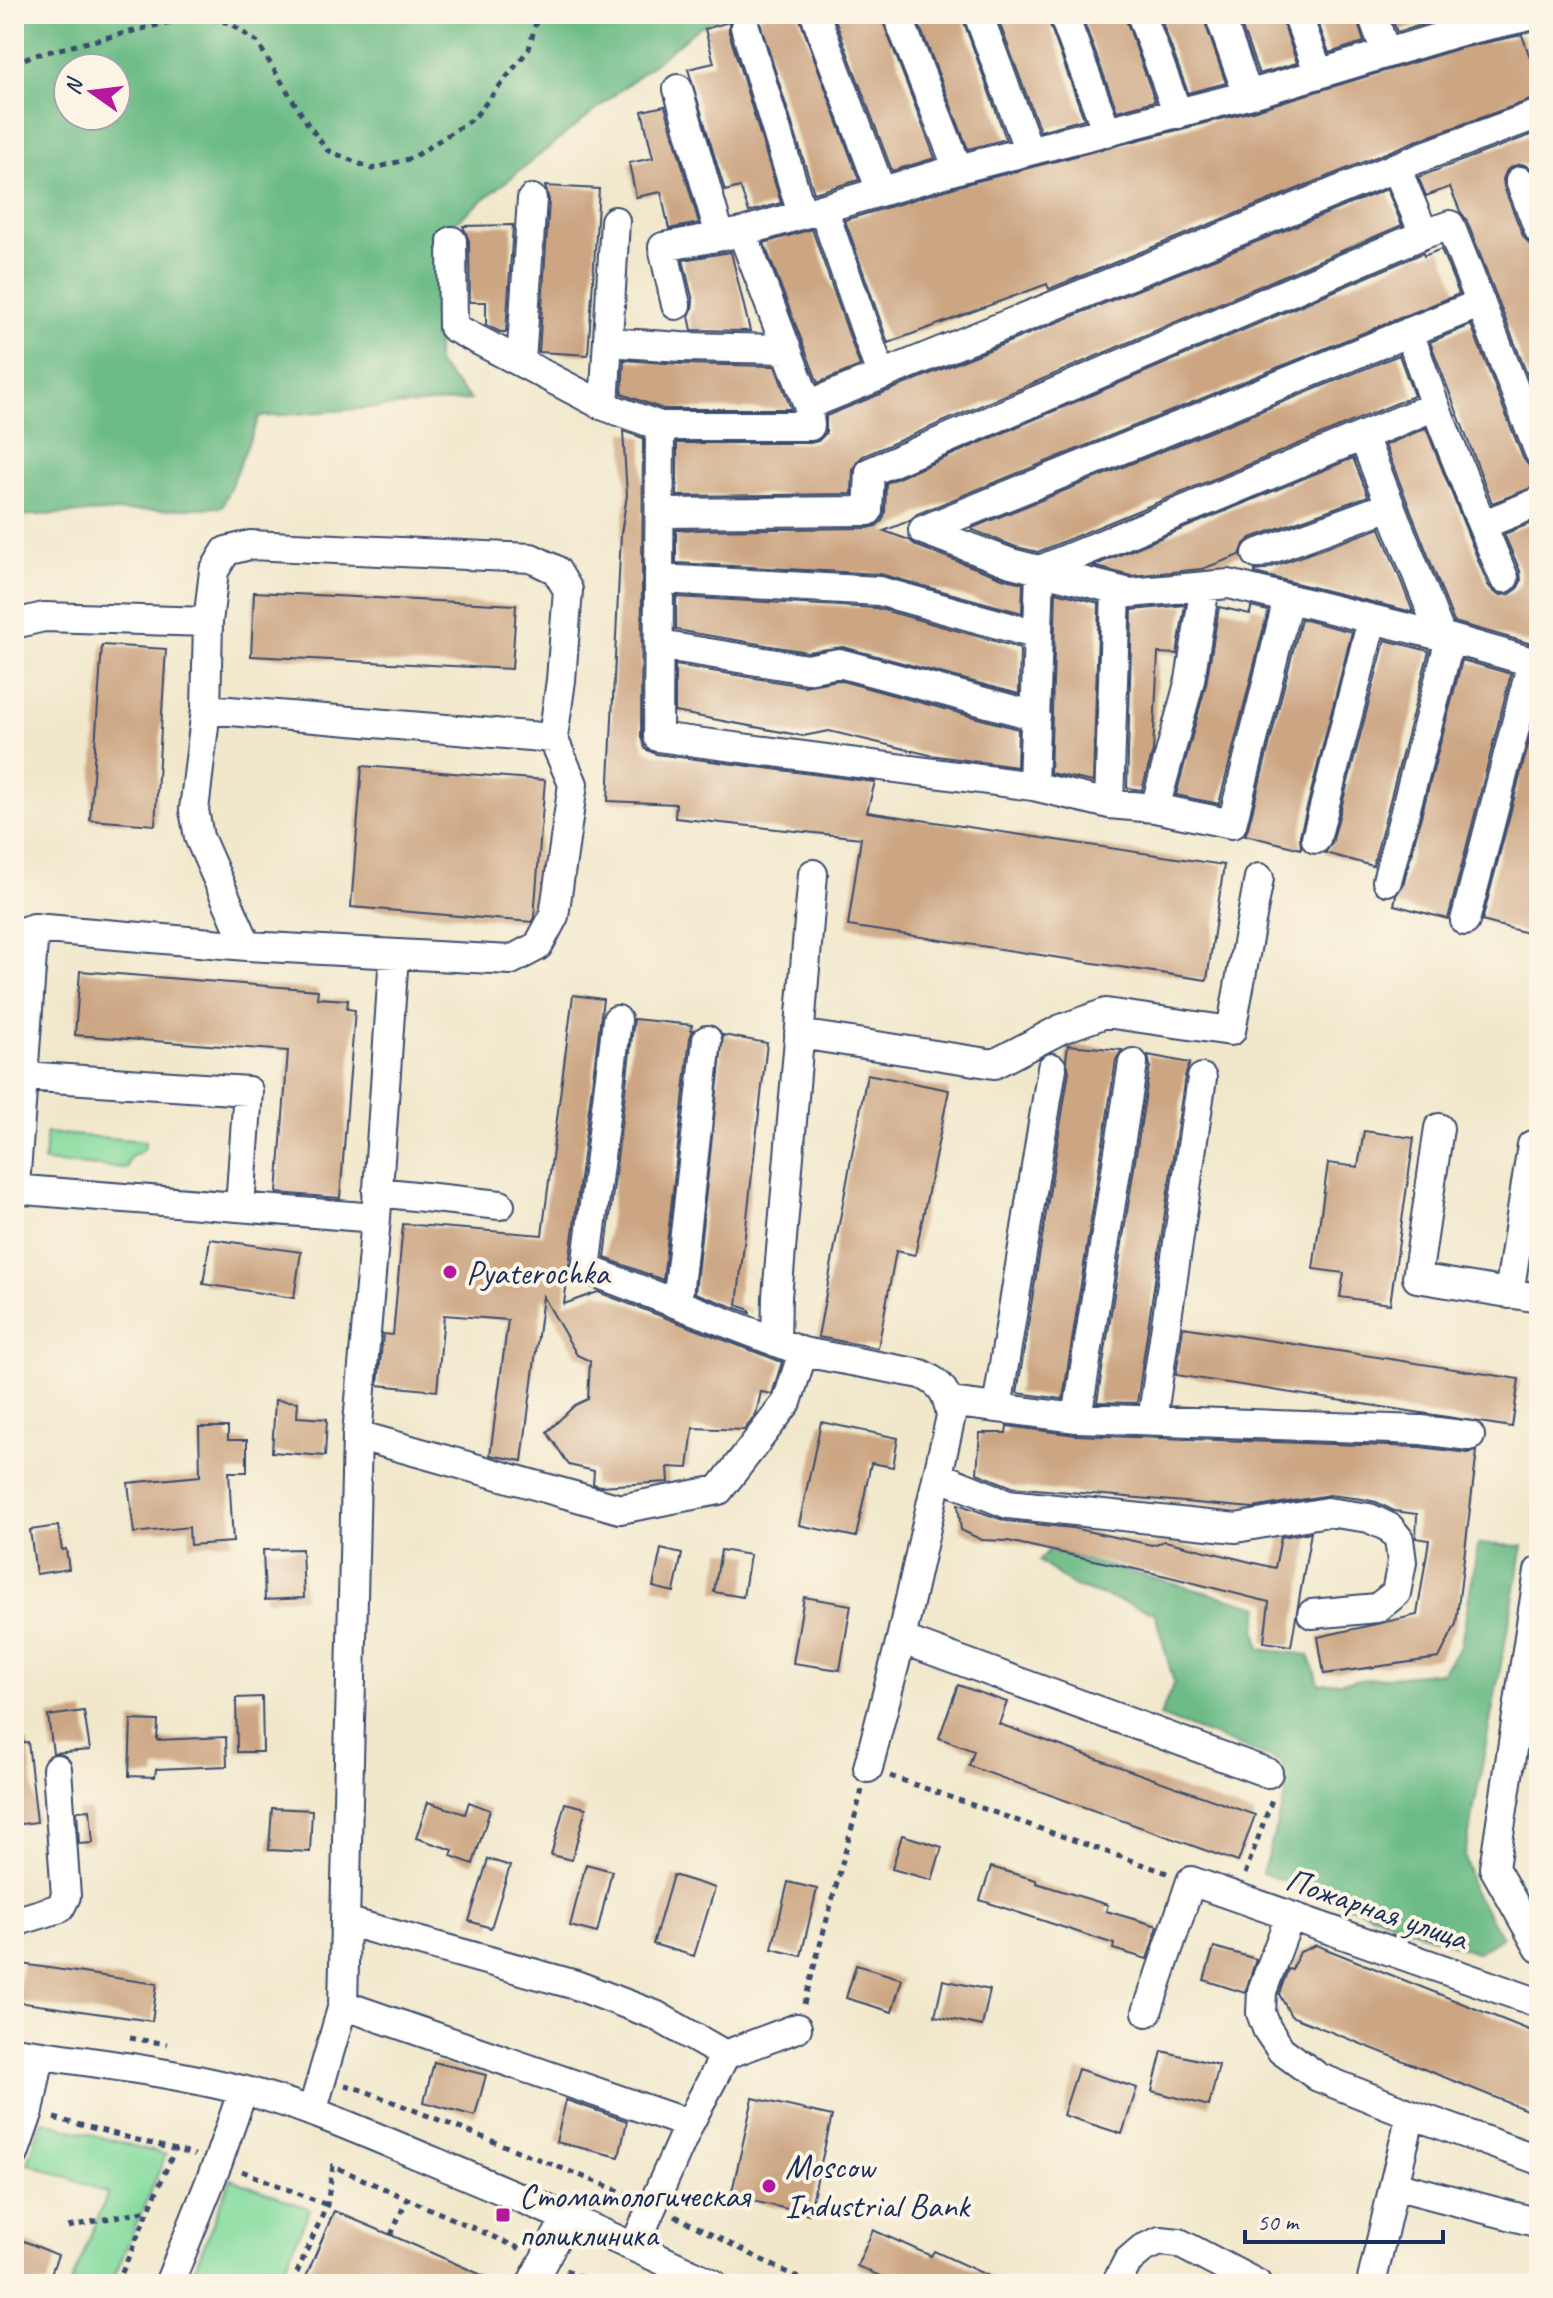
<svg xmlns="http://www.w3.org/2000/svg" width="1553" height="2298" font-family="Caveat,sans-serif">
  <rect width="100%" height="100%" fill="#fcf5e5"/>
  <filter id="ink" filterUnits="userSpaceOnUse"><feTurbulence type="fractalNoise" baseFrequency=".0125" numOctaves="2"/><feDisplacementMap in="SourceGraphic" scale="16" xChannelSelector="R" yChannelSelector="G"/><feConvolveMatrix kernelMatrix="1 2 1 2 8 2 1 2 1" color-interpolation-filters="sRGB"/></filter>
  <filter id="wash" filterUnits="userSpaceOnUse"><feTurbulence type="fractalNoise" baseFrequency=".006" numOctaves="4" result="noise"/><feDisplacementMap in="SourceGraphic" scale="32" xChannelSelector="R" yChannelSelector="G"/><feGaussianBlur stdDeviation="1.8" result="paint"/><feColorMatrix in="noise" values="0 0 0 0 0 0 0 0 0 0 0 0 0 0 0 0 0 1.4 0 .05"/><feComposite in="paint" operator="in"/></filter>
  <g filter="url(#wash)">
    <rect width="100%" height="100%" fill="#f1e8cc"/>
    <path fill="#85db9f" stroke="#50857e" stroke-width="2" d="M 46,1133 L 145,1141 L 144,1149 C 135,1156 127,1155 127,1168 L 44,1162 Z
      M 42,2121 L 166,2155 L 111,2284 L 71,2284 L 108,2193 L 28,2163 Z
      M 231,2179 L 310,2209 L 277,2284 L 194,2284 L 189,2282 Z"/>
    <path fill="#6cbb86" stroke="#447572" stroke-width="2" fill-rule="evenodd" d="M 14,14 L 726,14 L 698,28 L 438,236 L 437,364 L 471,400 L 259,417 L 222,507 L 14,516 ZM 68,68 L 116,68 L 116,116 L 68,116 Z
      M 1478,1544 L 1523,1546 L 1465,1856 L 1472,1889 L 1502,1937 L 1476,1953 L 1262,1873 L 1286,1795 L 1282,1762 L 1160,1716 L 1174,1683 L 1155,1613 L 1074,1586 L 1039,1561 L 1049,1550 L 1260,1607 L 1256,1628 L 1260,1649 L 1309,1655 L 1319,1684 L 1442,1672 L 1461,1645 Z"/>
    <g id="blocks">
      <path fill="#cca683" d="M 767,14 L 798,14 L 859,180 L 814,193 L 758,17 Z
        M 833,14 L 880,14 L 935,158 L 892,171 Z
        M 915,14 L 961,14 L 1006,139 L 968,149 Z
        M 996,14 L 1046,14 L 1084,119 L 1040,131 Z
        M 1081,14 L 1124,14 L 1155,101 L 1117,111 Z
        M 1159,14 L 1202,14 L 1226,83 L 1188,93 Z
        M 1237,14 L 1280,14 L 1297,63 L 1259,74 Z
        M 1315,14 L 1355,14 L 1364,42 L 1329,53 Z
        M 1390,14 L 1460,14 L 1397,32 Z
        M 729,22 L 729,32 L 781,203 L 749,212 L 740,187 L 725,191 L 688,69 L 714,63 L 705,29 Z
        M 1522,35 L 1535,71 L 1539,69 L 1539,97 L 1413,142 L 1049,289 L 1047,284 L 888,343 L 845,220 L 962,185 L 1252,111 L 1461,48 Z
        M 665,106 L 699,223 L 669,229 L 661,192 L 636,197 L 629,163 L 653,158 L 642,111 Z
        M 1539,132 L 1539,183 L 1531,168 L 1522,164 L 1513,166 L 1507,170 L 1503,179 L 1504,187 L 1523,236 L 1529,244 L 1539,247 L 1539,405 L 1466,219 L 1460,211 L 1450,187 L 1426,196 L 1418,177 Z
        M 545,186 L 599,189 L 588,355 L 539,352 L 549,200 Z
        M 1387,189 L 1402,225 L 863,456 L 857,462 L 853,470 L 852,494 L 677,496 L 677,443 L 810,443 L 818,441 L 826,433 L 826,416 Z
        M 513,225 L 506,332 L 500,332 L 486,325 L 486,302 L 470,302 L 469,241 L 463,226 Z
        M 812,229 L 860,366 L 818,383 L 764,243 Z
        M 1441,249 L 1459,294 L 917,514 L 909,521 L 884,531 L 909,540 L 917,546 L 1005,579 L 1023,583 L 1022,613 L 880,574 L 676,563 L 676,530 L 868,528 L 876,526 L 882,521 L 885,513 L 886,483 L 1423,253 L 1424,256 Z
        M 731,252 L 750,331 L 692,330 L 689,316 L 692,309 L 693,301 L 683,260 Z
        M 1471,325 L 1523,458 L 1529,466 L 1539,469 L 1539,485 L 1492,503 L 1430,342 Z
        M 1399,355 L 1414,396 L 1038,552 L 1016,547 L 973,530 L 972,528 Z
        M 624,360 L 681,364 L 775,366 L 791,409 L 663,409 L 622,394 Z
        M 1426,428 L 1488,585 L 1494,592 L 1501,595 L 1510,594 L 1517,589 L 1521,581 L 1520,571 L 1504,534 L 1539,520 L 1539,646 L 1454,622 L 1385,445 Z
        M 623,431 L 643,438 L 641,737 L 645,749 L 656,754 L 875,782 L 867,812 L 1224,865 L 1207,980 L 848,926 L 861,838 L 675,818 L 676,804 L 608,801 L 621,534 L 627,495 Z
        M 1353,458 L 1368,496 L 1251,538 L 1244,544 L 1240,555 L 1202,569 L 1131,576 L 1093,566 Z
        M 1380,528 L 1413,612 L 1255,573 L 1255,571 L 1263,570 Z
        M 254,592 L 516,605 L 512,669 L 251,656 Z
        M 1056,592 L 1099,603 L 1093,782 L 1050,773 Z
        M 676,597 L 876,608 L 1020,648 L 1019,694 L 843,647 L 807,652 L 676,630 Z
        M 1185,605 L 1177,654 L 1158,653 L 1153,751 L 1142,790 L 1127,788 L 1132,610 Z
        M 1219,607 L 1250,614 L 1251,607 L 1268,611 L 1219,804 L 1176,795 L 1206,684 Z
        M 1301,619 L 1352,632 L 1300,835 L 1301,849 L 1245,835 L 1248,828 Z
        M 1385,640 L 1429,651 L 1373,866 L 1325,853 L 1332,843 Z
        M 102,645 L 166,649 L 155,825 L 90,820 Z
        M 1462,660 L 1511,674 L 1448,919 L 1394,905 L 1396,895 L 1403,885 Z
        M 675,665 L 804,686 L 838,680 L 1018,729 L 1017,767 L 930,755 L 829,731 L 803,736 L 675,712 Z
        M 1539,703 L 1539,919 L 1535,935 L 1482,921 Z
        M 362,766 L 545,780 L 534,917 L 532,922 L 351,907 Z
        M 80,971 L 318,990 L 317,998 L 348,1000 L 347,1009 L 355,1010 L 340,1198 L 277,1193 L 288,1051 L 75,1035 Z
        M 573,995 L 603,999 L 564,1304 L 598,1292 L 782,1362 L 772,1394 L 761,1392 L 756,1414 L 744,1430 L 693,1428 L 688,1468 L 668,1467 L 669,1482 L 600,1486 L 593,1484 L 594,1471 L 569,1465 L 547,1432 L 575,1405 L 588,1399 L 590,1361 L 577,1355 L 543,1296 L 522,1461 L 490,1455 L 508,1320 L 444,1315 L 437,1391 L 378,1385 L 383,1334 L 393,1335 L 403,1224 L 542,1235 Z
        M 634,1019 L 692,1025 L 691,1030 L 693,1030 L 690,1038 L 663,1280 L 605,1258 Z
        M 723,1035 L 767,1043 L 737,1305 L 750,1310 L 750,1313 L 695,1293 Z
        M 1068,1045 L 1122,1050 L 1116,1060 L 1063,1399 L 1017,1393 L 1069,1071 L 1066,1059 Z
        M 1148,1055 L 1190,1063 L 1185,1076 L 1137,1403 L 1097,1402 L 1150,1066 Z
        M 867,1074 L 949,1090 L 915,1255 L 896,1251 L 878,1348 L 818,1337 Z
        M 1364,1131 L 1414,1138 L 1390,1304 L 1340,1297 L 1344,1273 L 1313,1269 L 1328,1163 L 1358,1167 Z
        M 210,1239 L 301,1252 L 294,1298 L 203,1284 Z
        M 1183,1327 L 1519,1379 L 1512,1427 L 1176,1375 Z
        M 275,1400 L 298,1402 L 297,1417 L 327,1419 L 325,1456 L 272,1452 Z
        M 821,1422 L 898,1438 L 893,1467 L 871,1463 L 856,1537 L 799,1525 Z
        M 1007,1426 L 1076,1435 L 1420,1447 L 1468,1453 L 1477,1451 L 1456,1624 L 1439,1658 L 1324,1674 L 1318,1637 L 1417,1615 L 1429,1540 L 1416,1538 L 1417,1514 L 1394,1511 L 1376,1502 L 1362,1499 L 1329,1495 L 1253,1508 L 1012,1487 L 977,1473 L 980,1433 L 1006,1433 Z
        M 199,1427 L 228,1427 L 228,1440 L 247,1440 L 247,1472 L 229,1472 L 233,1542 L 190,1545 L 189,1527 L 134,1533 L 128,1483 L 200,1476 Z
        M 958,1504 L 1006,1521 L 1072,1528 L 1152,1545 L 1165,1541 L 1275,1568 L 1281,1537 L 1311,1532 L 1291,1646 L 1264,1642 L 1269,1602 L 1166,1576 L 1008,1541 L 982,1540 L 961,1530 Z
        M 58,1526 L 62,1550 L 66,1549 L 69,1569 L 36,1574 L 30,1530 Z
        M 302,1549 L 304,1598 L 265,1600 L 263,1550 Z
        M 661,1549 L 682,1554 L 674,1592 L 653,1587 Z
        M 721,1550 L 750,1555 L 743,1597 L 714,1592 Z
        M 804,1597 L 851,1605 L 840,1670 L 793,1663 Z
        M 958,1685 L 1007,1702 L 999,1724 L 1255,1815 L 1238,1862 L 969,1766 L 974,1751 L 939,1738 Z
        M 262,1697 L 263,1752 L 237,1752 L 236,1698 Z
        M 84,1711 L 90,1750 L 53,1753 L 48,1716 Z
        M 131,1720 L 158,1721 L 157,1740 L 226,1737 L 227,1766 L 156,1769 L 155,1777 L 129,1776 Z
        M 28,1742 L 37,1822 L 14,1825 L 14,1743 Z
        M 428,1802 L 465,1814 L 469,1802 L 490,1810 L 473,1864 L 451,1856 L 453,1850 L 416,1838 Z
        M 565,1803 L 586,1808 L 572,1860 L 551,1855 Z
        M 272,1808 L 312,1810 L 310,1852 L 269,1850 Z
        M 90,1810 L 93,1843 L 79,1844 L 77,1811 Z
        M 902,1835 L 942,1847 L 932,1880 L 892,1869 Z
        M 488,1859 L 510,1866 L 491,1928 L 469,1921 Z
        M 586,1864 L 612,1871 L 597,1933 L 570,1926 Z
        M 991,1867 L 1036,1880 L 1036,1883 L 1108,1905 L 1106,1911 L 1158,1926 L 1147,1959 L 1113,1949 L 1114,1944 L 980,1900 Z
        M 673,1875 L 715,1888 L 694,1956 L 653,1944 Z
        M 788,1882 L 817,1889 L 801,1956 L 772,1949 Z
        M 1316,1945 L 1539,2034 L 1539,2115 L 1291,2016 L 1279,1994 L 1288,1969 L 1292,1970 L 1300,1952 Z
        M 1214,1947 L 1256,1959 L 1245,1993 L 1204,1980 Z
        M 22,1964 L 157,1984 L 152,2021 L 17,2002 Z
        M 856,1965 L 902,1979 L 892,2012 L 846,1998 Z
        M 943,1980 L 990,1990 L 982,2026 L 935,2016 Z
        M 1162,2051 L 1219,2065 L 1209,2106 L 1152,2091 Z
        M 434,2062 L 486,2075 L 475,2116 L 424,2102 Z
        M 1078,2069 L 1137,2088 L 1122,2134 L 1063,2115 Z
        M 753,2098 L 832,2116 L 809,2214 L 731,2196 Z
        M 566,2100 L 627,2121 L 619,2157 L 556,2142 Z
        M 334,2211 L 391,2235 L 502,2284 L 303,2284 Z
        M 873,2230 L 931,2256 L 934,2251 L 1006,2284 L 898,2284 L 857,2266 Z
        M 14,2237 L 58,2255 L 47,2284 L 14,2284 Z"/>
    </g>
  </g>
  <g filter="url(#ink)">
    <use href="#blocks" fill-opacity="0" stroke="#3b4b6e" stroke-width="2"/>
    <g fill="none" stroke-linecap="round" stroke-linejoin="round">
      <defs>
        <path id="minor" d="M 815,14 L 881,191
          M 897,14 L 958,169
          M 978,14 L 1029,151
          M 1063,14 L 1107,132
          M 1141,14 L 1178,114
          M 1219,14 L 1248,95
          M 1297,14 L 1319,74
          M 1372,14 L 1386,53
          M 745,27 L 802,214
          M 678,89 L 720,236
          M 1539,114 L 1419,158 L 808,405 L 810,426 L 660,426 L 658,737 L 1033,786 L 1040,570 L 1435,406 L 1482,525 L 1539,502
          M 1396,167 L 1424,234 L 1450,225 L 1539,452
          M 1520,181 L 1539,230
          M 823,208 L 881,375
          M 452,241 L 453,327 L 604,406 L 660,426
          M 676,305 L 663,247 L 738,233
          M 1409,332 L 1435,406
          M 608,342 L 681,347 L 787,349
          M 521,362 L 532,199
          M 808,405 L 742,232 L 958,169 L 1248,95 L 1457,32 L 1539,14
          M 604,406 L 615,221
          M 1363,436 L 1441,636 L 1539,664
          M 660,513 L 868,511 L 870,472 L 1424,234
          M 1482,525 L 1504,578
          M 250,545 L 531,558 L 556,570 L 568,590 L 561,680 L 553,738 L 206,709 L 208,622 L 214,571 L 226,551 Z
          M 1257,554 L 1390,506
          M 660,579 L 879,591 L 1038,635
          M 14,624 L 44,617 L 208,622
          M 1441,636 L 1229,584 L 1130,593 L 1011,563 L 923,530 L 1481,303
          M 659,645 L 807,669 L 839,663 L 1036,716
          M 206,709 L 194,810 L 199,837 L 247,946
          M 1033,786 L 1109,804 L 1155,808 L 1232,824 L 1288,599
          M 1109,804 L 1116,590
          M 1155,808 L 1190,680 L 1205,586
          M 1316,839 L 1372,620
          M 1387,881 L 1450,639
          M 1465,921 L 1532,662
          M 34,928 L 15,1186 L 24,1190 L 376,1218
          M 14,934 L 34,928 L 247,946 L 511,960 L 538,946 L 554,916 L 573,784 L 553,738
          M 799,1034 L 994,1064 L 1061,1029 L 1106,1013 L 1231,1031 L 1259,878
          M 23,1076 L 248,1091 L 240,1207
          M 1439,1128 L 1417,1278 L 1539,1298
          M 377,1192 L 500,1205
          M 1509,1294 L 1532,1145
          M 677,1304 L 707,1040
          M 776,1342 L 777,1297 L 813,874
          M 803,1352 L 921,1374 C 943,1384 947,1393 951,1416 L 901,1639 L 868,1768
          M 949,1402 L 1077,1418 L 1421,1430 L 1470,1436
          M 997,1408 L 1052,1068
          M 1077,1418 L 1133,1063
          M 1152,1421 L 1202,1078
          M 357,1435 L 620,1509 L 719,1490 L 787,1402 L 803,1352 L 586,1269 L 617,1020
          M 938,1476 L 1008,1504 L 1236,1528 L 1327,1512 L 1369,1518 L 1390,1528 L 1399,1539 L 1402,1562 L 1396,1593 L 1377,1608 L 1312,1614
          M 1539,1571 L 1494,1868 L 1539,1948
          M 901,1639 L 1268,1773
          M 1290,1916 L 1262,1991 L 1261,2013 L 1267,2029 L 1281,2050 L 1318,2077 L 1411,2114 L 1539,2160
          M 345,1921 L 576,1985 L 655,2015 L 725,2055
          M 14,1925 L 21,1920 L 60,1908 L 66,1896 L 57,1769
          M 343,2005 L 689,2124
          M 1147,2012 L 1191,1881 L 1539,2003
          M 14,2051 C 90,2062 167,2071 242,2090 C 308,2106 372,2136 435,2162 C 528,2201 622,2240 713,2284
          M 312,2112 L 343,2005 L 357,1435 L 376,1218 L 394,955
          M 14,2154 L 29,2111 L 40,2055
          M 1394,2185 L 1411,2114
          M 634,2247 L 689,2124 L 725,2055 L 797,2028
          M 169,2284 L 218,2162 L 243,2090
          M 531,2284 L 567,2217
          M 1116,2284 L 1128,2261 L 1142,2249 L 1160,2241 L 1179,2243 L 1257,2284
          M 1371,2284 L 1394,2185 L 1539,2223"/>
      </defs>
      <use href="#minor" stroke="#3b4b6e" stroke-width="32"/>
      <path stroke="#3b4b6e" stroke-width="5" stroke-dasharray="6 6" stroke-linecap="butt" d="M 14,64 L 31,56 L 195,16 L 230,23 L 257,42 L 307,123 L 327,150 L 372,169 L 412,158 L 474,118 L 529,49 L 538,14
        M 890,1776 L 1167,1873
        M 1245,1874 L 1273,1797
        M 804,2004 L 862,1790
        M 130,2038 L 167,2044
        M 345,2085 L 365,2091 L 630,2195
        M 54,2118 L 195,2155
        M 242,2171 L 327,2205
        M 675,2216 L 810,2284
        M 68,2227 L 148,2210
        M 391,2235 L 407,2199
        M 566,2270 L 596,2284
        M 117,2284 L 175,2149
        M 292,2284 L 327,2205 L 333,2166 L 521,2249"/>
      <use href="#minor" stroke="#fff" stroke-width="28"/>
    </g>
  </g>
  <g fill="#b5179e" stroke="#fcf5e5" stroke-width="3">
    <circle cx="450" cy="1272" r="8"/>
    <circle cx="769" cy="2186" r="8"/>
    <rect x="495" y="2207" width="16" height="16" rx="4"/>
  </g>
  <g text-anchor="middle" stroke-width="8" stroke-linejoin="round" paint-order="stroke">
    <g font-size="34" fill="#1b2f5e" stroke="#fcf5e5" text-anchor="start">
      <text x="466" y="1284">Pyaterochka</text>
      <text x="785" y="2178">Moscow<tspan x="785" dy="39">Industrial Bank</tspan></text>
      <text x="519" y="2207">Стоматологическая<tspan x="519" dy="39">поликлиника</tspan></text>
    </g>
    <g font-size="34" fill="#1b2f5e" stroke="#fcf5e5">
      <text transform="translate(1377 1908) rotate(19)" y="12">Пожарная улица</text>
    </g>
  </g>
  <rect width="1553" height="2298" fill="none" stroke="#fcf5e5" stroke-width="48"/>
  <g transform="translate(92 92) rotate(284)"><circle r="38" fill="#fcf5e5" stroke="#a2a6af" stroke-width="2"/>
  <path d="M0-6L14 30L0 20L-14 30Z" fill="#b5179e"/>
  <text y="-12" font-size="22" font-weight="bold" text-anchor="middle" fill="#1b2f5e">N</text>
  </g>
  <path d="M1245 2230v12h198v-12" fill="none" stroke="#1b2f5e" stroke-width="4"/>
  <text x="1257" y="2230" font-size="24" fill="#1b2f5e" stroke="#fcf5e5" stroke-width="6" paint-order="stroke">50 m</text>
</svg>
